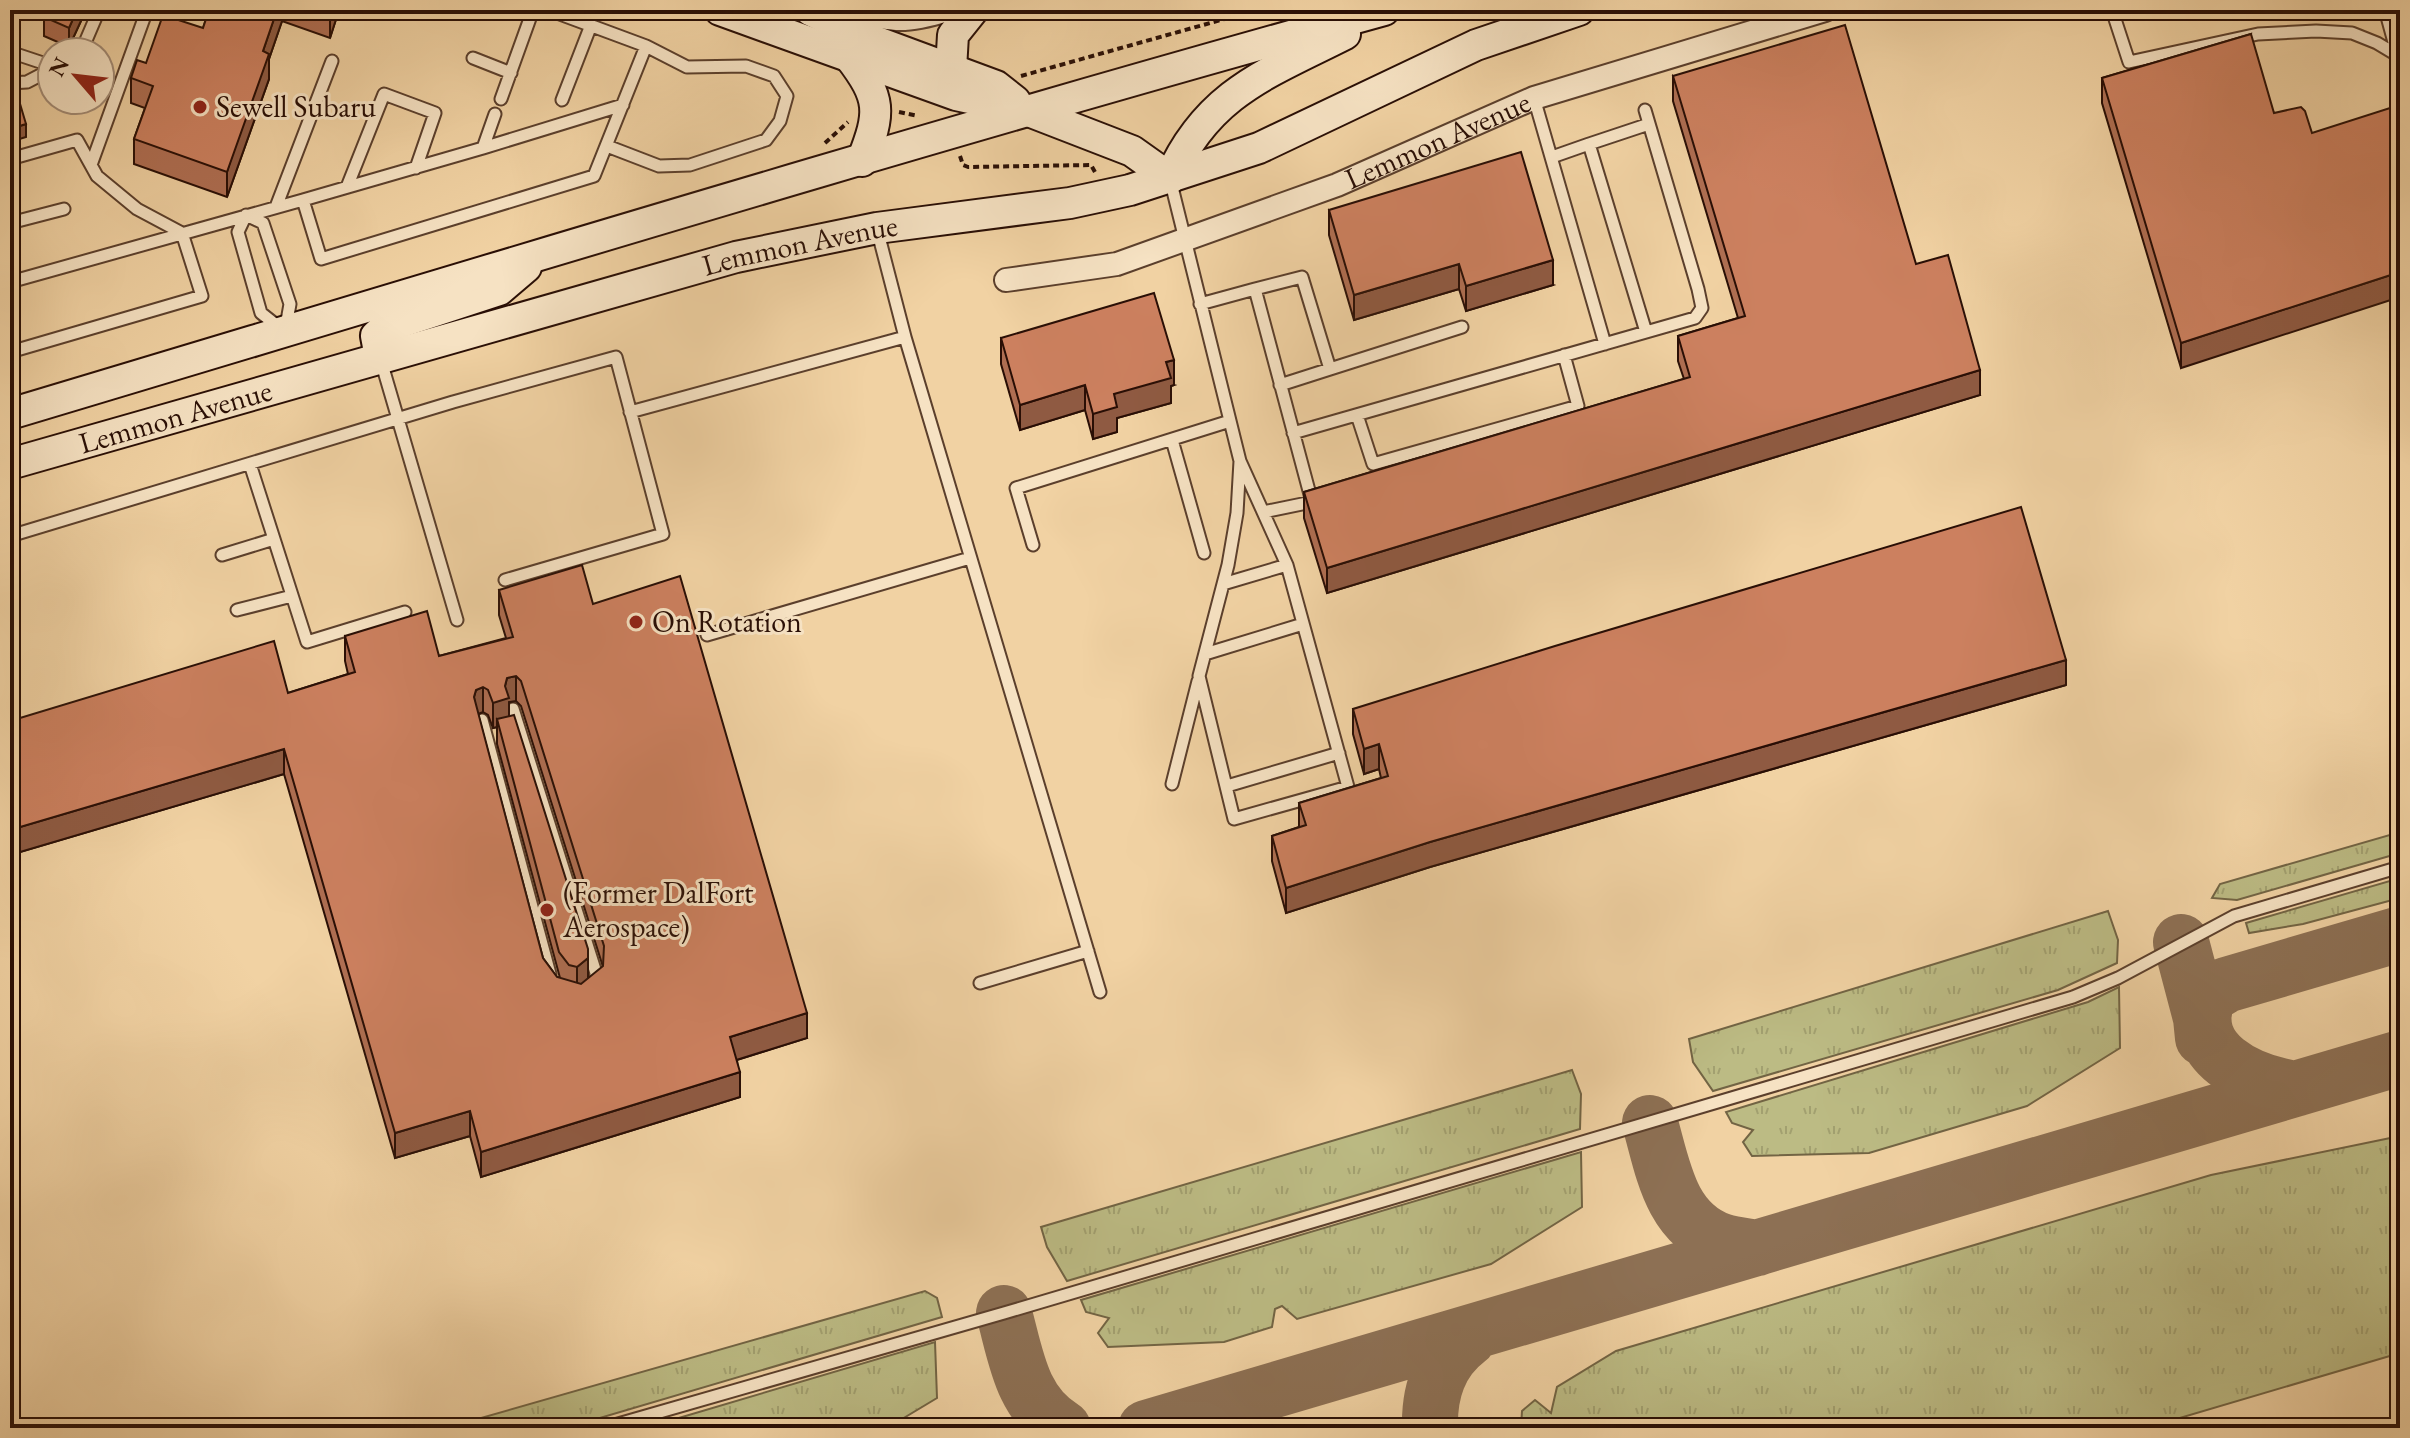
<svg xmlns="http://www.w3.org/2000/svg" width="2410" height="1438" font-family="'EB Garamond',serif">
  <defs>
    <pattern id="grass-tufts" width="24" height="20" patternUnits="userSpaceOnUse" patternTransform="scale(2)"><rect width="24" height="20" fill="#bcbb84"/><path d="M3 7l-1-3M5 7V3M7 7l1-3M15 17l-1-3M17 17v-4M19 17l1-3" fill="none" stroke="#a2a070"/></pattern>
  </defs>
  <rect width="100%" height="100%" fill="#f1d2a3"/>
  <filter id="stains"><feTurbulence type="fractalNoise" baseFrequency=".0025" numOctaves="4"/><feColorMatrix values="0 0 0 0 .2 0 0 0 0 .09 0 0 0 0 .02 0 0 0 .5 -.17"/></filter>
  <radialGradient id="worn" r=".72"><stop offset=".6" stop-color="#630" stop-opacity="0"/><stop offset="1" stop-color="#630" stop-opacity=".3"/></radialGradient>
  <path fill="url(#grass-tufts)" stroke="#726444" stroke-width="2" d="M 2400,832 L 2400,853 L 2237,900 L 2212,898 L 2220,884 Z
    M 2400,878 L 2400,898 L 2303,924 L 2249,933 L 2246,923 Z
    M 2108,911 L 2118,940 L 2117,963 L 2058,990 L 1713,1091 L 1693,1062 L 1689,1039 Z
    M 2119,987 L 2120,1048 L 2027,1106 L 1869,1153 L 1752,1156 L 1743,1142 L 1753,1130 L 1732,1123 L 1726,1112 L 2088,1002 Z
    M 1572,1070 L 1581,1094 L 1580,1129 L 1067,1281 L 1047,1247 L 1041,1227 Z
    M 2400,1136 L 2400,1353 L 2146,1428 L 1521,1428 L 1522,1411 L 1535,1400 L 1551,1413 L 1557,1387 L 1616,1351 L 2211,1175 Z
    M 1581,1152 L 1582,1207 L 1491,1264 L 1297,1319 L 1282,1306 L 1275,1309 L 1272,1327 L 1224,1342 L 1108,1347 L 1098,1333 L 1109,1318 L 1086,1312 L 1081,1300 Z
    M 925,1291 L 937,1298 L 942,1317 L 566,1428 L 446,1428 Z
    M 935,1342 L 937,1398 L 887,1428 L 645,1428 Z"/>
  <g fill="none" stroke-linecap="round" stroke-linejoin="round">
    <path stroke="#8d7054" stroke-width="56" d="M 2181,942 L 2201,1018 L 2203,1038
      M 2295,1089 C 2249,1081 2186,1054 2208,996 L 2226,985 L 2400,934
      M 1650,1123 C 1663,1168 1670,1223 1721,1241 C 1732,1245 1746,1246 1758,1248
      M 1004,1313 C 1016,1356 1021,1403 1063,1428
      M 1146,1428 L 2400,1058
      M 1430,1428 C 1429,1392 1439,1361 1468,1339"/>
    <defs>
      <path id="service" d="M 2112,10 L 2129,62 L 2258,34 L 2316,31 L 2352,33 L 2377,43 L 2397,55
        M 2378,10 L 2386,13 L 2400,64
        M 10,52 L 52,66
        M 81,52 L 99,10
        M 473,58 L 511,73
        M 10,83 L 27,82 L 52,69
        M 1534,98 L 1605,344
        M 501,99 L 533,10
        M 562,100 L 591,25
        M 607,146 L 659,166 L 690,165 L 766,140 L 780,121 L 787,96 L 774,76 L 746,66 L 687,67 L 646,46
        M 483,148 L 623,105
        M 1552,157 L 1589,144
        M 10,159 L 77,140 L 97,176 L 137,209 L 182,233 L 202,296 L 10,352
        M 91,165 L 147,10
        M 1170,179 L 1240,461 L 1287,565 L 1348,787 L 1234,819 L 1199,676 L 1228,565 L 1237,513 L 1240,461
        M 347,187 L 384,94 L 435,113 L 416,168
        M 303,200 L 483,148 L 495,114
        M 276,207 L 332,61
        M 246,215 L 263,223 L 290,304 L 285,332 L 261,313 L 238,232 Z
        M 10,223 L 64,209
        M 10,282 L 303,200 L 321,259 L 594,176 L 646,46 L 549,10
        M 1255,289 L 1302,277 L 1330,369 L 1280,385
        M 1200,304 L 1255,289 L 1312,502 L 1263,512
        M 1646,332 L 1589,144 L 1649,124
        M 905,337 L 1100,992
        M 381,361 L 457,620
        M 1330,369 L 1462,327
        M 630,412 L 905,337 L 877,229
        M 1357,415 L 1373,464 L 1578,406 L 1564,355
        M 1293,433 L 1695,318 L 1702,308 L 1698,289 L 1645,110
        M 1172,440 L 1204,553
        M 250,464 L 307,642 L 405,612
        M 10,536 L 453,402 L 616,357 L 663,534 L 505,580
        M 1033,545 L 1016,488 L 1230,421
        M 222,555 L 274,539
        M 1223,584 L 1287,565
        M 237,610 L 292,596
        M 707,635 L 970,558
        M 1205,654 L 1303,624
        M 513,709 L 596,973 L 595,987
        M 482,720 L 550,974
        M 1172,784 L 1198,681
        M 1227,786 L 1339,753
        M 980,983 L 1088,951
        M 10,1269 L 10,1274
        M 604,1428 L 1004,1313 L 2073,997 L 2118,978 L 2234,916 L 2400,867"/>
      <g id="minor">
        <path d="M 846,10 C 892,20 902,24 947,10"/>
        <path id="s1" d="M 1006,280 L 1117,264 L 1337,185 L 1534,98 L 1825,10"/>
      </g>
      <g id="secondary">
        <path d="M 720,10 L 956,95 L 1026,110 L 1132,151 L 1170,178"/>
        <path d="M 810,10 L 869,39 L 996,86 L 1015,101"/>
        <path d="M 849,56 C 882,99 881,112 862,161"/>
        <path d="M 951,69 L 953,35 L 973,10"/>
        <path d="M 1170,178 C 1207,93 1268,73 1345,34"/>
        <path d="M 380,357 L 376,336 L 386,327 L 499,290 L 526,267"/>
        <path d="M 10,414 C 467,277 924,137 1384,10"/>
        <path id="s2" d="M 10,464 L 736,257 L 877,228 L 1070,203 L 1130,190 L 1259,148 L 1476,45 L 1579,10"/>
      </g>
    </defs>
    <use href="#service" stroke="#5b3f2c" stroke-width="15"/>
    <use href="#minor" stroke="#5b3f2c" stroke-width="26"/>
    <use href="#secondary" stroke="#290e05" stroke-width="34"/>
    <path stroke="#290e05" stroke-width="4" stroke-dasharray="6 4" stroke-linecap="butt" d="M 1021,76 L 1228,18 L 1279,10
      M 899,112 L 918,116
      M 825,143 L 848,122
      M 960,156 L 963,165 L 968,167 L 1091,165 L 1096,174"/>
    <use href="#service" stroke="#f6e2c3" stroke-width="11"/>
    <use href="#minor" stroke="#f6e2c3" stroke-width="22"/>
    <use href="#secondary" stroke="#f6e2c3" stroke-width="30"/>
  </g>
  <path fill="#af6e52" stroke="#290e05" stroke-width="2" fill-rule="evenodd" d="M 86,10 L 69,47 L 44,36 L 44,17 Z
    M 209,10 L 339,10 L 330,38 L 282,21 L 269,59 L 269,79 L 227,197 L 134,164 L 134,139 L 145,108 L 131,103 L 131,78 L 146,63 L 203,28 Z
    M 2251,34 L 2181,368 L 2102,103 L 2102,78 Z
    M 1673,76 L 1916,264 L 1980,395 L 1327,593 L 1304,518 L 1304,492 L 1684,379 L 1678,361 L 1678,336 L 1738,318 L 1673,101 Z
    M 1329,210 L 1553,285 L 1466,311 L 1459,289 L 1354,320 L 1329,235 Z
    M 1001,338 L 1174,385 L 1171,386 L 1171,403 L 1117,418 L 1117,432 L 1093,439 L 1085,410 L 1020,430 L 1001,364 Z
    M 499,590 L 593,604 L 807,1038 L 737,1060 L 740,1097 L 481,1177 L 470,1136 L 395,1158 L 284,774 L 10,855 L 288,693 L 348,674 L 345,661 L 345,636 L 439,656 L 506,638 L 499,615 ZM 516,701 L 521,706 L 603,967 L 588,979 L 509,716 L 509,702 ZM 483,712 L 488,715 L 493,728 L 497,727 L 497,744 L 560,978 L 557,977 L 543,958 L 478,714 Z
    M 2066,685 L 1430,867 L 1286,913 L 1272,861 L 1272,836 L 1299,827 L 1299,803 L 1381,778 L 1379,769 L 1364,774 L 1353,734 L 1353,709 Z"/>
  <path fill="#8f5a42" stroke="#290e05" stroke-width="2" d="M 77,10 L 86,10 L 69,47 L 69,28 Z
    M 277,10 L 282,10 L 282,21 L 269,59 L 269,79 L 227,197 L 227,172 L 263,51 Z
    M 331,10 L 339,10 L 330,38 L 330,13 Z
    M 26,124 L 26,137 L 10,142 L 10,129 Z
    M 1553,260 L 1553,285 L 1466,311 L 1466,286 Z
    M 1459,264 L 1459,289 L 1354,320 L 1354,295 Z
    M 2400,272 L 2400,297 L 2181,368 L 2181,343 Z
    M 1174,360 L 1174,385 L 1171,386 L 1171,403 L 1117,418 L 1117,432 L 1093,439 L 1093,414 L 1114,394 L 1166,362 Z
    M 1980,370 L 1980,395 L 1327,593 L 1327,568 Z
    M 1085,385 L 1085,410 L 1020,430 L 1020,405 Z
    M 2066,660 L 2066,685 L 1430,867 L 1286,913 L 1286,888 L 1430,842 Z
    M 516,676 L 516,701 L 509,702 L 509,723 L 497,719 L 497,727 L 493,728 L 493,703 L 505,686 L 507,678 Z
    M 483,687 L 483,712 L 476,715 L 474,697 L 476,690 Z
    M 1379,744 L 1379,769 L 1364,774 L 1364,749 Z
    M 284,749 L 284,774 L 10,855 L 10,830 Z
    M 588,958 L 588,983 L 577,992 L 577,967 Z
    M 807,1013 L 807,1038 L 730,1062 L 730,1037 Z
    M 740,1072 L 740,1097 L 481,1177 L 481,1152 Z
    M 470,1111 L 470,1136 L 395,1158 L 395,1133 Z
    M 16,1324 L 16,1349 L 10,1353 L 10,1328 Z"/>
  <path fill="#cc805f" stroke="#290e05" stroke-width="2" fill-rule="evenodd" d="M 47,10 L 77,10 L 69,28 L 44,17 Z
    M 209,10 L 277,10 L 263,51 L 269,54 L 227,172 L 134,139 L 153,86 L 131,78 L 137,60 L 146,63 L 163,15 L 203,28 Z
    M 1845,25 L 1916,264 L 1948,255 L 1980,370 L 1327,568 L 1304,492 L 1690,377 L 1678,336 L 1745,316 L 1673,76 Z
    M 2251,34 L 2274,113 L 2301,107 L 2305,111 L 2312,133 L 2390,108 L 2400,141 L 2400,272 L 2181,343 L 2102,78 Z
    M 18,97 L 26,124 L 10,129 L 10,99 Z
    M 1521,152 L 1553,260 L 1466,286 L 1459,264 L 1354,295 L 1329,210 Z
    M 1154,293 L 1174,360 L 1166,362 L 1171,378 L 1114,394 L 1117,407 L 1093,414 L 1085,385 L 1020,405 L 1001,338 Z
    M 2021,507 L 2066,660 L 1430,842 L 1286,888 L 1272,836 L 1306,825 L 1299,803 L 1388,776 L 1379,744 L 1364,749 L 1353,709 L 1555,646 Z
    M 582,565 L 593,604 L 680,576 L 807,1013 L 730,1037 L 740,1072 L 481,1152 L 470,1111 L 395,1133 L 284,749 L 10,830 L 10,721 L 274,641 L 288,693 L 355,672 L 345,636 L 427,611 L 439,656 L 513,637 L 499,590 ZM 516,676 L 521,681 L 604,946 L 603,966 L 581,984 L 557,977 L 543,958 L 474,697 L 476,690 L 483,687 L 488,690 L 493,703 L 509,698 L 505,686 L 507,678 Z
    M 514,715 L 588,949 L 588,958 L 577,967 L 569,965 L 559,952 L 497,719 Z
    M 10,1299 L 16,1324 L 10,1328 Z"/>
  <g fill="#8f2418" stroke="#f6e2c3" stroke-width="3">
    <circle cx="200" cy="107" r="8"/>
    <circle cx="636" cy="622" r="8"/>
    <circle cx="547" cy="910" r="8"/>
  </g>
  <g text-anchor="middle" stroke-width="6" stroke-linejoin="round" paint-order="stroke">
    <g font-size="30" fill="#290e05" stroke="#f6e2c3" text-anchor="start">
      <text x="216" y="117">Sewell Subaru</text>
      <text x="652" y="632">On Rotation</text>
      <text x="563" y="903">(Former DalFort<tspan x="563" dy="34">Aerospace)</tspan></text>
    </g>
    <g font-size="30" fill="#290e05" stroke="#f6e2c3">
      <text dy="10" stroke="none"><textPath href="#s1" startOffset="456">Lemmon Avenue</textPath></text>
      <text dy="10" stroke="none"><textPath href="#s2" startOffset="820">Lemmon Avenue</textPath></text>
      <text dy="10" stroke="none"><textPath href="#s2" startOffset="172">Lemmon Avenue</textPath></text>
    </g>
  </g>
  <rect width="2410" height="1438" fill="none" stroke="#f1d2a3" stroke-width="40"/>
  <rect x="12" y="12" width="2386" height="1414" fill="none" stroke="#290e05" stroke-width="4"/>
  <rect x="20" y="20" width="2370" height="1398" fill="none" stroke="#290e05" stroke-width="2"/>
  <g transform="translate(76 76) rotate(298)"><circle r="38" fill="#f6e2c3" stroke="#a48d77" stroke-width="2"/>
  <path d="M0-6L14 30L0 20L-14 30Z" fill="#8f2418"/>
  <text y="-12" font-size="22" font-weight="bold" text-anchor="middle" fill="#290e05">N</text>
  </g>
  <rect width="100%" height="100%" filter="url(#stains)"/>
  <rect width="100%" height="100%" fill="url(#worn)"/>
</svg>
